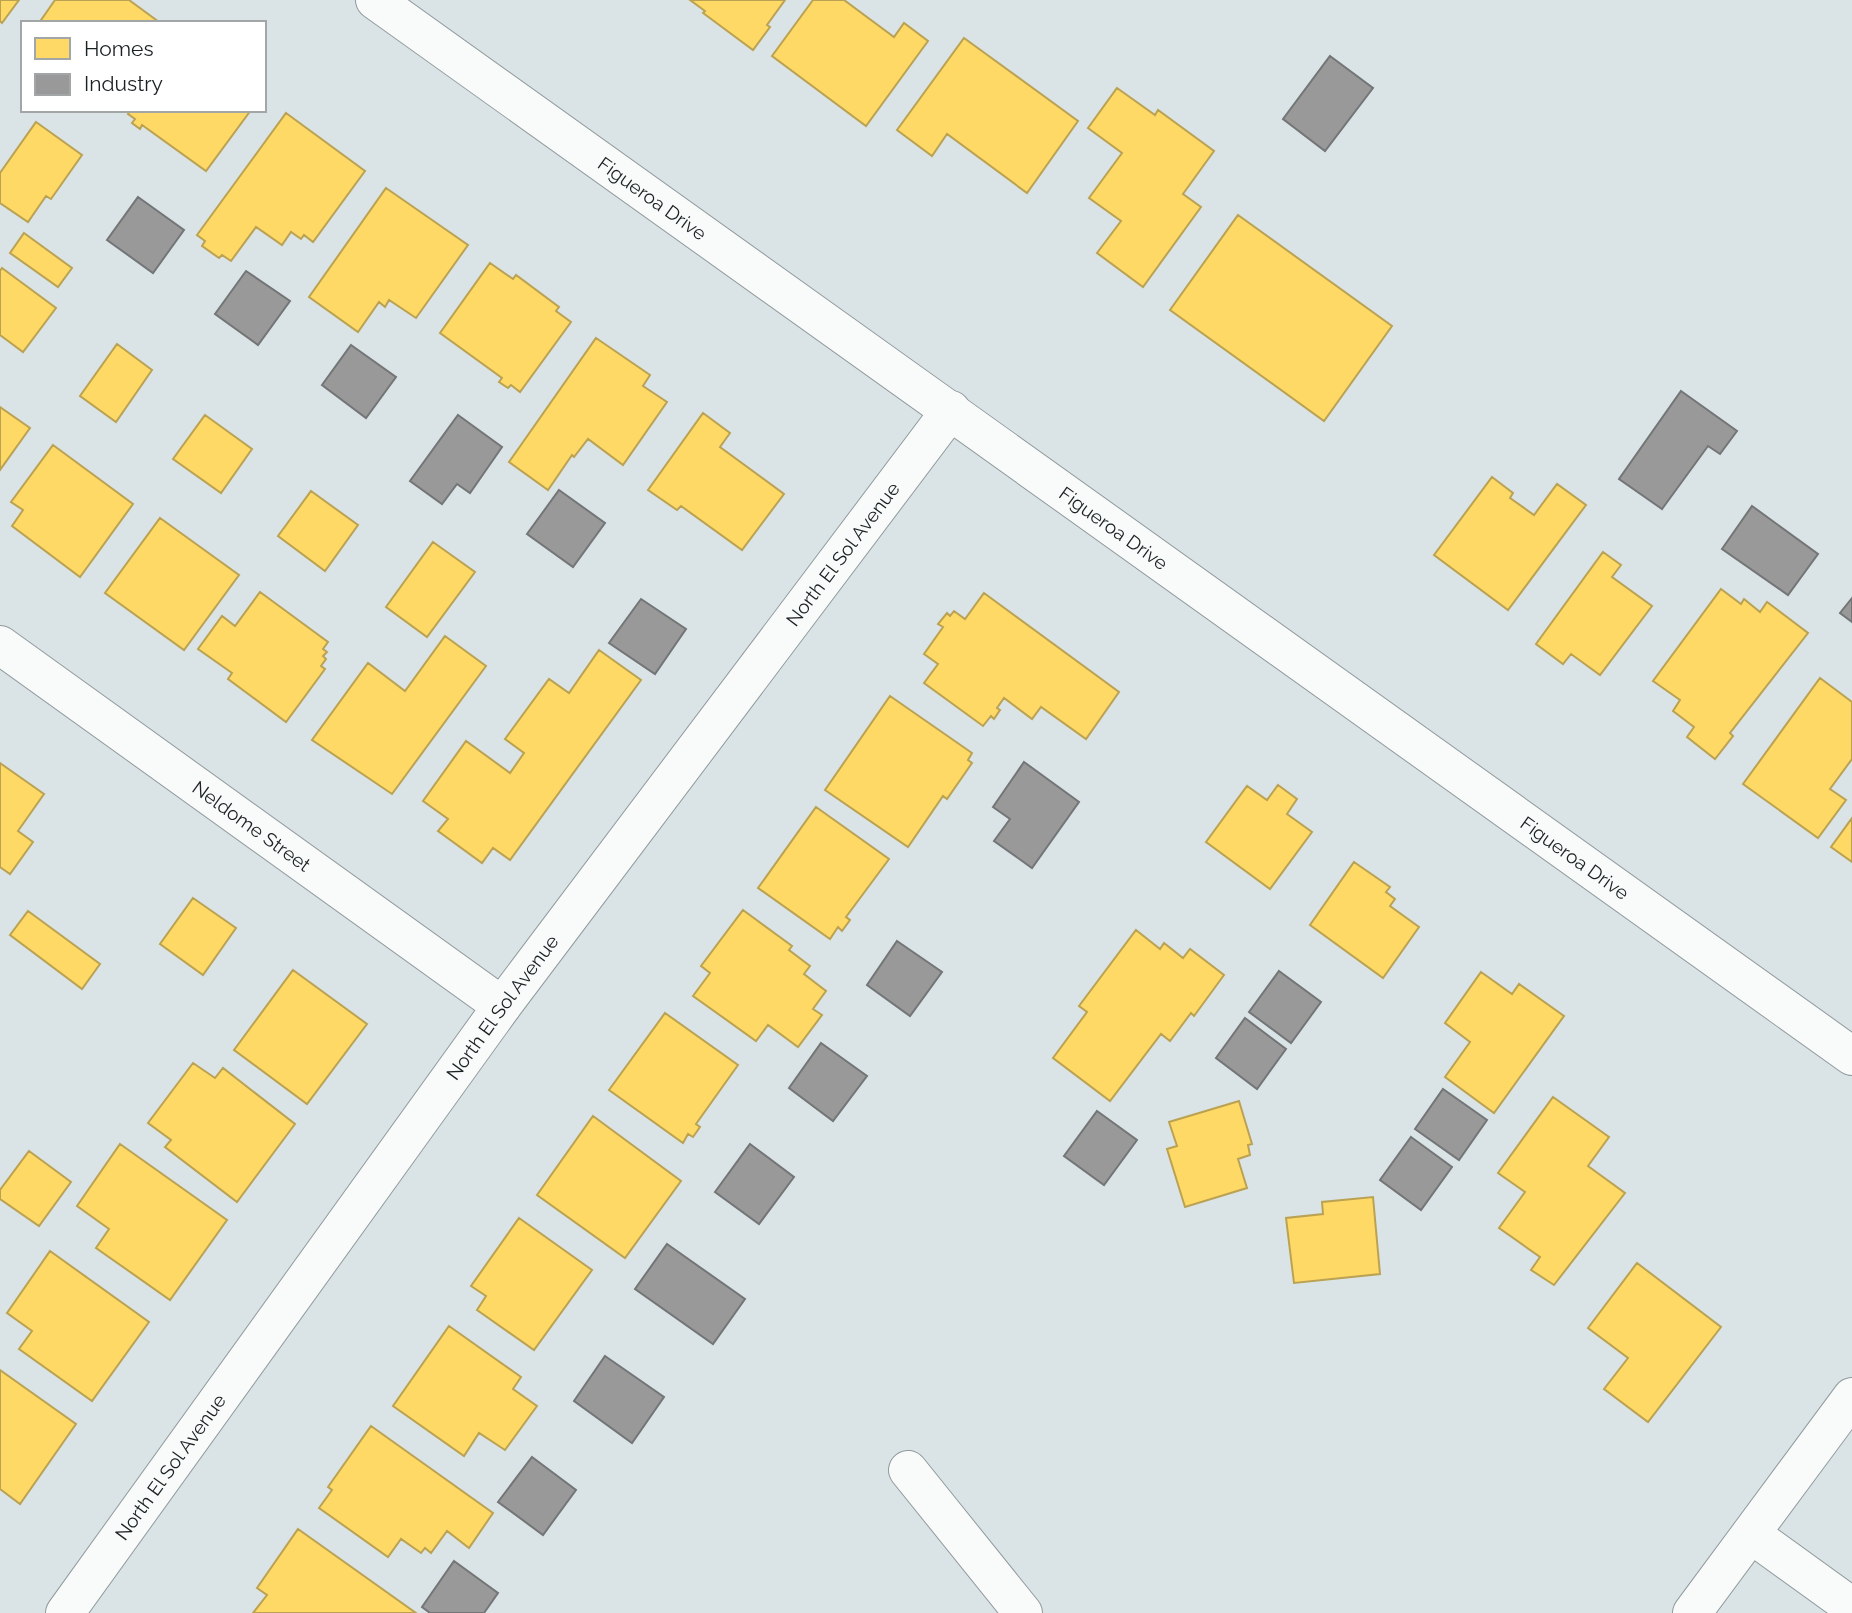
<svg xmlns="http://www.w3.org/2000/svg" width="1852" height="1613" font-family="Raleway,sans-serif">
  <rect width="100%" height="100%" fill="#dae4e6"/>
  <path fill="#ffd966" stroke="#baa252" stroke-width="2" d="M 0,0 L 19,0 L 2,23 L 0,21 Z
    M 55,0 L 129,0 L 159,22 L 39,23 Z
    M 690,0 L 785,0 L 767,25 L 770,27 L 753,50 L 703,13 L 705,11 Z
    M 813,0 L 844,0 L 894,37 L 904,23 L 928,41 L 866,126 L 772,56 Z
    M 964,38 L 1078,121 L 1027,193 L 947,134 L 932,156 L 897,130 Z
    M 1117,88 L 1155,115 L 1158,110 L 1214,151 L 1183,194 L 1201,207 L 1143,287 L 1097,253 L 1121,221 L 1089,198 L 1122,153 L 1088,128 Z
    M 131,110 L 251,110 L 206,171 L 142,125 L 140,129 L 132,123 L 135,119 L 128,114 Z
    M 286,113 L 365,171 L 313,242 L 304,235 L 301,239 L 291,232 L 282,245 L 256,227 L 231,261 L 222,255 L 219,258 L 202,246 L 205,241 L 197,235 Z
    M 36,122 L 82,155 L 51,199 L 46,196 L 28,222 L 0,203 L 0,173 Z
    M 386,188 L 468,245 L 416,318 L 389,300 L 385,307 L 379,302 L 358,332 L 309,297 Z
    M 1238,215 L 1392,326 L 1324,421 L 1170,310 Z
    M 24,233 L 72,268 L 58,287 L 10,253 Z
    M 490,263 L 513,279 L 516,275 L 559,307 L 556,311 L 571,322 L 520,392 L 511,385 L 508,388 L 499,382 L 502,378 L 440,333 Z
    M 2,268 L 56,308 L 23,352 L 0,335 L 0,271 Z
    M 596,338 L 650,375 L 643,386 L 667,402 L 623,465 L 588,439 L 574,457 L 572,455 L 548,490 L 509,462 Z
    M 117,344 L 152,370 L 116,422 L 80,396 Z
    M 0,407 L 30,428 L 0,470 Z
    M 703,413 L 730,433 L 720,447 L 784,494 L 742,550 L 681,506 L 677,510 L 648,490 Z
    M 205,415 L 252,449 L 221,493 L 173,459 Z
    M 53,445 L 133,504 L 80,577 L 12,526 L 23,510 L 11,502 Z
    M 1492,477 L 1513,493 L 1510,498 L 1534,515 L 1557,484 L 1586,505 L 1508,610 L 1434,555 Z
    M 311,491 L 358,525 L 325,571 L 278,536 Z
    M 160,518 L 239,575 L 184,650 L 105,593 Z
    M 433,542 L 475,572 L 427,637 L 386,607 Z
    M 1603,552 L 1621,565 L 1612,577 L 1652,606 L 1600,675 L 1571,654 L 1563,664 L 1536,644 Z
    M 1721,589 L 1741,604 L 1744,599 L 1760,612 L 1767,602 L 1808,633 L 1730,733 L 1733,736 L 1715,759 L 1687,737 L 1694,727 L 1673,711 L 1680,700 L 1653,681 Z
    M 260,592 L 328,642 L 323,649 L 327,652 L 323,656 L 326,659 L 321,666 L 325,669 L 286,722 L 228,679 L 232,673 L 198,649 L 222,616 L 235,626 Z
    M 984,593 L 1119,692 L 1086,739 L 1041,707 L 1032,719 L 1004,698 L 997,708 L 1000,710 L 994,719 L 991,716 L 983,726 L 924,683 L 938,664 L 924,654 L 943,627 L 938,624 L 947,613 L 950,616 L 954,611 L 965,619 Z
    M 445,636 L 486,666 L 392,794 L 312,740 L 368,663 L 405,691 Z
    M 599,650 L 641,680 L 510,860 L 493,848 L 482,863 L 438,831 L 448,819 L 423,801 L 466,741 L 510,773 L 524,753 L 505,739 L 549,679 L 569,693 Z
    M 1820,678 L 1852,702 L 1852,759 L 1830,789 L 1846,800 L 1818,838 L 1743,784 Z
    M 890,696 L 972,753 L 968,760 L 972,763 L 947,799 L 943,796 L 908,847 L 825,790 Z
    M 0,763 L 44,794 L 18,831 L 33,842 L 10,874 L 0,867 Z
    M 1278,785 L 1297,799 L 1287,814 L 1312,832 L 1270,889 L 1206,842 L 1247,786 L 1267,800 Z
    M 816,807 L 889,859 L 846,917 L 850,920 L 842,931 L 838,927 L 830,939 L 758,888 Z
    M 1852,818 L 1852,862 L 1831,847 Z
    M 1354,862 L 1390,887 L 1386,892 L 1395,899 L 1390,906 L 1419,927 L 1383,978 L 1310,925 Z
    M 193,898 L 236,928 L 203,975 L 160,944 Z
    M 743,910 L 792,946 L 789,950 L 810,966 L 804,974 L 826,991 L 813,1009 L 822,1015 L 798,1047 L 768,1025 L 756,1041 L 693,996 L 710,973 L 701,966 Z
    M 28,911 L 100,964 L 82,989 L 10,935 Z
    M 1136,930 L 1160,949 L 1164,943 L 1183,958 L 1190,949 L 1224,975 L 1194,1016 L 1191,1013 L 1170,1041 L 1161,1034 L 1110,1101 L 1053,1058 L 1087,1012 L 1079,1006 Z
    M 293,970 L 367,1024 L 307,1104 L 234,1050 Z
    M 1481,972 L 1512,994 L 1519,984 L 1564,1016 L 1494,1113 L 1445,1077 L 1470,1042 L 1445,1023 Z
    M 665,1013 L 738,1065 L 696,1124 L 700,1127 L 693,1137 L 688,1134 L 683,1143 L 609,1090 Z
    M 193,1063 L 215,1078 L 223,1068 L 295,1124 L 237,1202 L 165,1147 L 171,1140 L 148,1123 Z
    M 1553,1097 L 1609,1137 L 1588,1166 L 1625,1193 L 1554,1285 L 1531,1270 L 1540,1257 L 1499,1228 L 1525,1192 L 1498,1173 Z
    M 1239,1101 L 1252,1144 L 1248,1145 L 1250,1155 L 1238,1159 L 1247,1188 L 1185,1207 L 1167,1149 L 1177,1146 L 1169,1122 Z
    M 593,1116 L 681,1181 L 625,1258 L 537,1195 Z
    M 120,1144 L 227,1220 L 170,1300 L 96,1248 L 109,1229 L 77,1206 Z
    M 29,1151 L 71,1182 L 39,1226 L 0,1199 L 0,1190 Z
    M 1373,1197 L 1380,1274 L 1294,1283 L 1286,1218 L 1323,1214 L 1322,1202 Z
    M 519,1218 L 592,1270 L 534,1350 L 477,1310 L 486,1296 L 471,1286 Z
    M 50,1251 L 149,1322 L 92,1401 L 19,1349 L 32,1331 L 7,1313 Z
    M 1637,1263 L 1721,1327 L 1648,1422 L 1604,1389 L 1628,1358 L 1588,1328 Z
    M 449,1326 L 521,1377 L 513,1389 L 537,1406 L 505,1450 L 479,1433 L 464,1456 L 393,1406 Z
    M 0,1370 L 76,1424 L 20,1504 L 0,1489 Z
    M 371,1426 L 493,1513 L 469,1548 L 447,1531 L 431,1553 L 425,1548 L 421,1553 L 401,1539 L 388,1557 L 319,1508 L 332,1490 L 328,1487 Z
    M 298,1529 L 416,1613 L 253,1613 L 267,1595 L 257,1588 Z"/>
  <path fill="#999" stroke="#737576" stroke-width="2" d="M 1330,56 L 1373,88 L 1325,151 L 1283,119 Z
    M 138,197 L 184,230 L 153,273 L 107,240 Z
    M 246,271 L 290,301 L 258,345 L 215,314 Z
    M 351,345 L 396,377 L 366,418 L 322,385 Z
    M 1681,391 L 1737,431 L 1720,454 L 1708,446 L 1662,509 L 1619,479 Z
    M 458,415 L 502,447 L 470,493 L 457,484 L 442,504 L 410,481 Z
    M 559,490 L 605,523 L 573,567 L 527,534 Z
    M 1752,506 L 1818,554 L 1788,595 L 1722,549 Z
    M 1852,598 L 1852,622 L 1840,613 Z
    M 641,599 L 686,629 L 655,674 L 609,643 Z
    M 1024,762 L 1079,802 L 1032,868 L 994,841 L 1010,819 L 993,807 Z
    M 897,941 L 942,972 L 910,1016 L 867,985 Z
    M 1279,971 L 1321,1002 L 1291,1043 L 1249,1012 Z
    M 1245,1018 L 1286,1049 L 1257,1089 L 1216,1058 Z
    M 821,1043 L 867,1076 L 833,1121 L 789,1088 Z
    M 1443,1089 L 1487,1120 L 1459,1160 L 1415,1129 Z
    M 1097,1111 L 1137,1140 L 1104,1185 L 1064,1156 Z
    M 1411,1137 L 1452,1167 L 1421,1210 L 1380,1180 Z
    M 750,1144 L 794,1177 L 759,1224 L 715,1192 Z
    M 667,1244 L 745,1299 L 713,1344 L 635,1289 Z
    M 605,1356 L 664,1397 L 632,1443 L 574,1401 Z
    M 532,1457 L 576,1490 L 543,1535 L 498,1502 Z
    M 454,1561 L 498,1593 L 484,1613 L 430,1613 L 422,1607 Z"/>
  <g fill="none" stroke-linecap="round" stroke-linejoin="round">
    <defs>
      <g id="minor">
        <path id="s1" d="M 0,645 L 502,1006"/>
        <path d="M 908,1470 L 1023,1613"/>
        <path d="M 1751,1534 L 1852,1607"/>
        <path id="s2" d="M 65,1613 L 502,1006 L 951,410"/>
      </g>
      <g id="tertiary">
        <path id="s3" d="M 375,0 L 1852,1056"/>
        <path d="M 1692,1613 L 1852,1397"/>
      </g>
    </defs>
    <use href="#minor" stroke="#929a9c" stroke-width="40"/>
    <use href="#tertiary" stroke="#929a9c" stroke-width="40"/>
    <use href="#minor" stroke="#f9fbfb" stroke-width="38"/>
    <use href="#tertiary" stroke="#f9fbfb" stroke-width="38"/>
  </g>
  <g text-anchor="middle" stroke-width="7" stroke-linejoin="round" paint-order="stroke">
    <g font-size="19" fill="#1a2123" stroke="#fff">
      <text dy="7" stroke="none"><textPath href="#s3" startOffset="341">Figueroa Drive</textPath></text>
      <text dy="7" stroke="none"><textPath href="#s3" startOffset="908">Figueroa Drive</textPath></text>
      <text dy="7" stroke="none"><textPath href="#s2" startOffset="1314">North El Sol Avenue</textPath></text>
      <text dy="7" stroke="none"><textPath href="#s1" startOffset="310">Neldome Street</textPath></text>
      <text dy="7" stroke="none"><textPath href="#s3" startOffset="1475">Figueroa Drive</textPath></text>
      <text dy="7" stroke="none"><textPath href="#s2" startOffset="747">North El Sol Avenue</textPath></text>
      <text dy="7" stroke="none"><textPath href="#s2" startOffset="180">North El Sol Avenue</textPath></text>
    </g>
  </g>
  <rect x="21" y="21" width="245" height="91" fill="#ffffff" stroke="#a3a6a7" stroke-width="2"/>
  <rect x="35" y="38" width="35" height="21" fill="#ffd966" stroke="#a3a6a7" stroke-width="2"/>
  <text x="84" y="56" font-size="21" fill="#1a2123">Homes</text>
  <rect x="35" y="74" width="35" height="21" fill="#999999" stroke="#a3a6a7" stroke-width="2"/>
  <text x="84" y="91" font-size="21" fill="#1a2123">Industry</text>
</svg>
